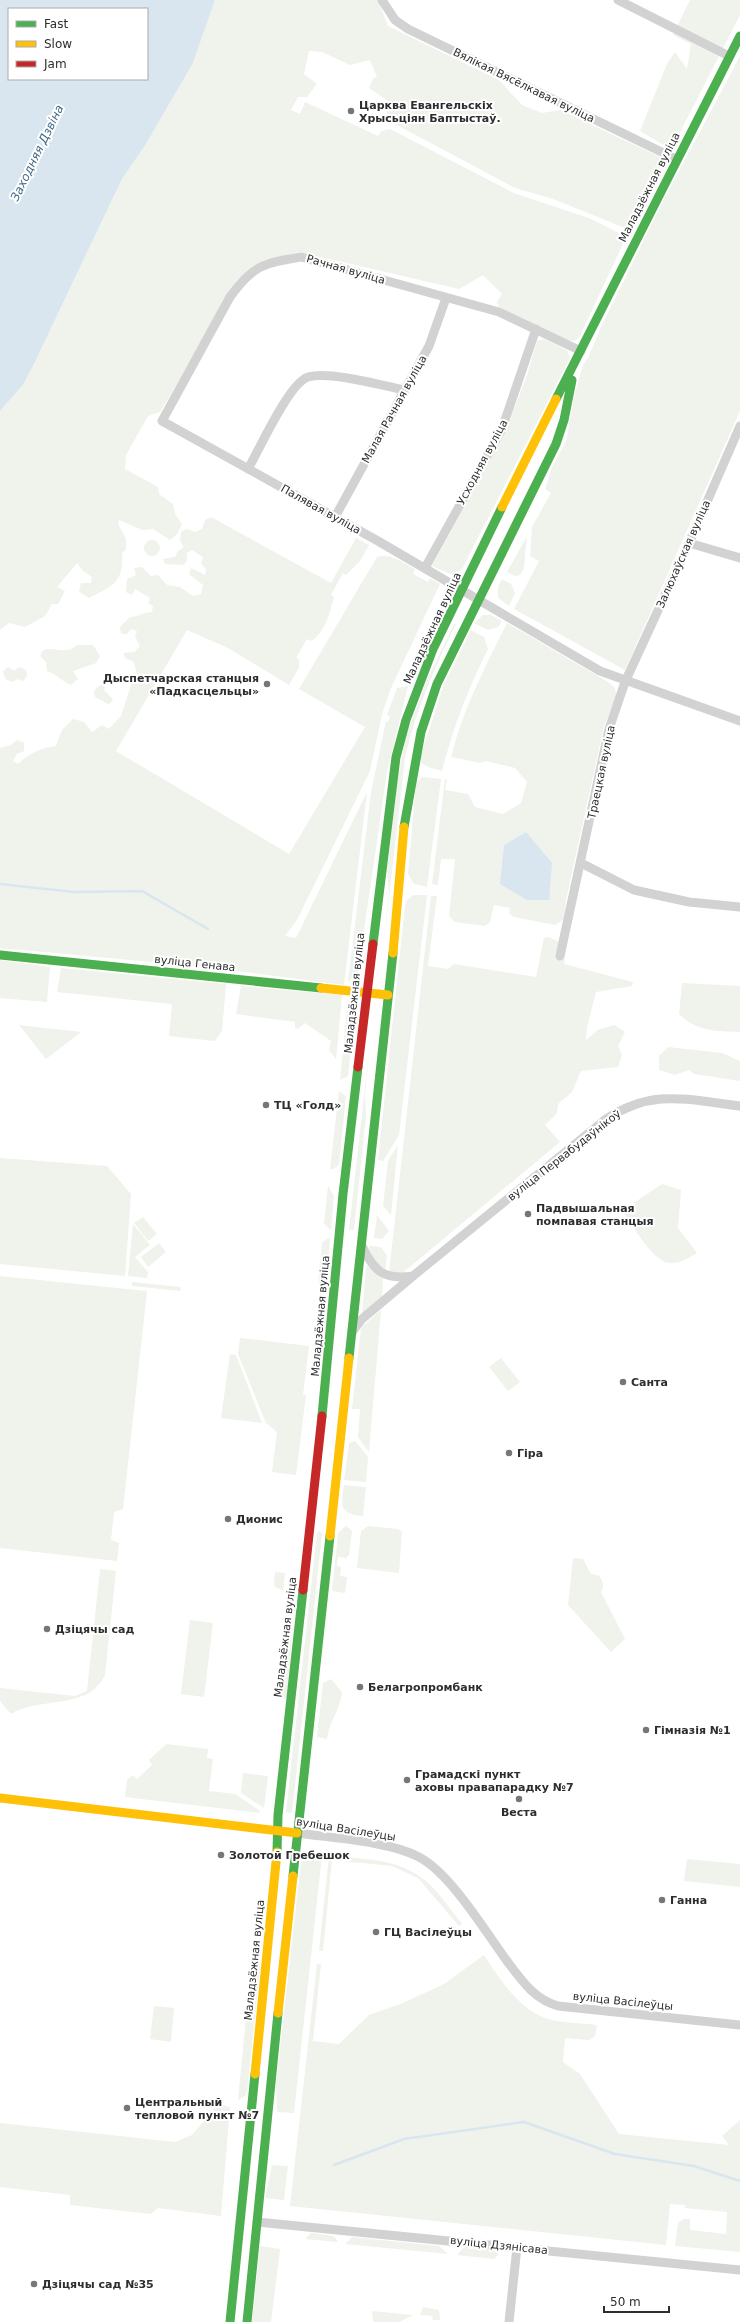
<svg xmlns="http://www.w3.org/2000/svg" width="740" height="2322" font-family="'DejaVu Sans',sans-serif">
  <rect width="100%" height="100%" fill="#fff"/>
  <path fill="#eff3eb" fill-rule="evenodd" d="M 215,0 L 378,0 L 388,26 L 499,80 L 522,105 L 542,113 L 560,110 L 660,157 L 663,164 L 633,225 L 629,228 L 625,228 L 553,199 L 515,188 L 393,123 L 387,114 L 389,106 L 388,101 L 369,88 L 373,79 L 377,77 L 370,60 L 350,65 L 322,52 L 309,51 L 304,74 L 317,84 L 307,97 L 298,97 L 291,110 L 300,114 L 305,102 L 378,136 L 381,131 L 390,129 L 514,193 L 589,218 L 621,234 L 623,244 L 579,338 L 574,341 L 568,340 L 499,307 L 497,302 L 502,294 L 483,275 L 459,289 L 299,252 L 264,260 L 240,279 L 227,295 L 171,394 L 160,412 L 148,416 L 126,455 L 125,469 L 158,487 L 159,494 L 173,504 L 175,514 L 182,524 L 177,534 L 170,540 L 153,529 L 142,530 L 119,520 L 118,524 L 126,539 L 126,550 L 122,553 C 124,582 113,586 89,598 L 79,592 L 81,583 L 91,583 L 92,577 L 83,571 L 77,563 L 57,587 L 65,591 L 58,604 L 52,604 L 45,616 L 25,627 L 9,623 L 0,630 L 0,411 L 23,385 L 33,366 L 122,179 L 146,144 L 193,63 Z
    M 690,0 L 740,0 L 740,15 L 673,146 L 665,146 L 640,131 L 667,64 L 675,52 L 687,69 L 691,44 L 673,35 Z
    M 740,56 L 740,411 L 625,670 L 514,609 L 539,561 L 530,556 L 532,527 L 551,493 L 545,489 L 552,467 L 566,441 L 575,393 L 583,365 L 588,358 L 600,329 L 663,201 Z
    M 544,339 L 567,350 L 570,358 L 462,569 L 453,575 L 432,566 L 506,431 L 528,372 L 537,341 Z
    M 211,517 L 331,583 L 356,538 L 369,545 L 360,561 L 346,575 L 343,573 L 331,595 L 334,597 C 330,612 325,633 311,641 L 307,639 L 296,658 L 299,660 L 299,668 L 289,685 L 228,648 L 187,630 L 116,751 L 289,854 L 365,727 L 299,689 L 377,557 C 391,553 403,563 415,569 L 413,574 L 428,582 L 430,578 L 440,584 L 391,688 L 382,714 L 370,771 L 297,920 L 285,936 L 296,938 L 367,792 L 344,985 L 206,967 L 0,948 L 0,748 L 11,745 L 17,740 L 24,743 L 24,751 L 17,754 L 13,761 L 18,764 C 29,753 41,748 56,746 L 62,730 L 73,719 L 84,722 L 92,732 L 102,725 L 109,729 L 121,716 L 133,679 L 137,675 L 134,662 L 125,658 L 123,653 L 134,652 L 140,646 L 135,637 L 137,631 L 131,629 L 127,634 L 121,634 L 120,627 L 130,617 C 139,617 143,612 152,612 L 153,606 L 148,603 L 150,598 L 135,589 L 132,595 L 126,592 L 127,579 L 136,575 L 134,568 L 142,567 L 151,576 L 158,575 L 167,585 L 180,587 L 193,596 L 201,594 L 203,585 L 189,574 L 191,568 L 205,575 L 206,569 L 201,563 L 203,557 L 192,550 L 187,553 L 187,560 L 184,565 L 165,564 L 163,559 L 175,557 L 178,551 L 184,547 L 180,541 L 181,532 L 187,529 L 195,532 L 202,529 L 205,520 Z
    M 527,536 L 524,568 L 520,575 L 515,576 L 507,572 Z
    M144 548a8 8 0 1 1 16 0a8 8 0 1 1-16 0Z
    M 502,579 L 511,584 L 515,593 L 509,606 L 498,598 L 498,587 Z
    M 483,615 L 491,615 L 502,621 L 498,627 L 488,630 L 474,623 Z
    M 507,623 L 608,682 L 615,688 L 616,696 L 604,726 L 566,900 L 564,919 L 555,925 L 514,917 L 509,913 L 510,908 L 494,905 L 490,922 L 485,926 L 455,922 L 449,916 L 455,859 L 441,859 L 438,885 L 432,884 L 445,779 L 447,780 L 445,790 L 468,794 L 475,807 L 503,814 L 521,803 L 527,782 L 515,768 L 486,761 L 480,763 L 451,757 C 463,709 485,667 507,623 ZM 526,833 L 503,864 L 504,845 Z
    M 454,624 L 456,624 C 435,667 415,712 405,758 L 382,958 L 389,892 L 387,871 L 397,784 L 406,735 L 426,682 Z
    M 471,630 L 484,637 L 488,649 C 468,689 453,728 442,771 L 428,767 L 421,763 L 420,758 L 444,684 Z
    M 77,645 L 93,645 L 100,656 L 96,663 L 73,671 L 78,679 L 71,685 C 61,681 57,674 47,671 L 46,662 L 40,656 L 43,650 C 56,646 65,656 77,645 Z
    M 8,667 L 14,671 L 20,667 L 26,670 L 27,676 L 23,681 L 18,679 L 12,682 L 5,679 L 3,671 Z
    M 101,684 L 105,687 L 104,690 L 113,699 L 111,703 L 108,704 L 95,697 L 94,691 Z
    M 408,686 L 387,772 L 358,972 L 348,982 L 371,792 L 386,721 L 388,722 L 390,716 L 387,715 L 397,688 Z
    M 422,777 L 441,779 L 427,887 L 414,884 L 408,874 L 416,783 Z
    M 413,895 L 427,895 L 399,1135 L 383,1161 L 378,1160 L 405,906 L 406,901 Z
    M 431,896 L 437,896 L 428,966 L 448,969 L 454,964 L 536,977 L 544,938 L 548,937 L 559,942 L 556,958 L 565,959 L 564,964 L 633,982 L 632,986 L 596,992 L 587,1027 L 586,1040 L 598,1030 L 614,1025 L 625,1032 L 618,1046 L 622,1055 L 618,1067 L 581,1071 L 572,1092 L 558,1104 L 557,1113 L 545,1125 L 560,1142 L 400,1275 L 389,1273 Z
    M 0,960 L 50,967 L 47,1002 L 0,998 Z
    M 61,968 L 226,984 L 222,1031 L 215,1041 L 169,1036 L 172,1004 L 57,992 Z
    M 682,983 L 740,986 L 740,1032 C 716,1031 697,1032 679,1014 Z
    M 241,986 L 342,995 L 336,1059 L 329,1050 L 331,1041 L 305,1023 L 298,1029 L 295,1028 L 295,1022 L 236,1014 Z
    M 348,1000 L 353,1006 L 355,1013 L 348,1076 L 340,1080 Z
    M 19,1025 L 81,1032 L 46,1059 Z
    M 371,1033 L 365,1094 L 366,1116 L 354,1230 L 349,1230 Z
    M 668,1047 L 722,1053 L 740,1061 L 740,1081 L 694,1074 L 689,1070 L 675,1075 L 659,1070 L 659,1056 Z
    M 339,1091 L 346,1096 L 339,1165 L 333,1169 L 330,1169 Z
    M 398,1145 L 391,1215 L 383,1206 L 388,1161 Z
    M 0,1158 L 107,1166 L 131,1194 L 125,1276 L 0,1264 Z
    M 662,1184 L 681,1190 L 678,1228 L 697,1253 C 688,1258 680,1264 669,1263 C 653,1262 632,1224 622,1211 Z
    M 328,1186 L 334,1196 L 331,1230 L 324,1224 Z
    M 377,1215 L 389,1231 L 382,1239 L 374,1238 Z
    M 143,1217 L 157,1234 L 148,1241 L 134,1223 Z
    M 133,1224 L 150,1245 L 135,1257 L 148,1272 L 147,1278 L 128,1276 Z
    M 328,1238 L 330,1239 L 327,1277 L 324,1281 L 318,1283 L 322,1243 Z
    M 159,1243 L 166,1252 L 148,1267 L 141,1257 Z
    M 369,1246 L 381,1247 L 387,1255 L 385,1271 C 377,1265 369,1256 369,1246 Z
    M 366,1265 L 383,1279 L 382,1298 L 362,1314 Z
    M 0,1276 L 147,1291 L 123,1509 L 114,1512 L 111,1540 L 119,1543 L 117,1561 L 0,1548 Z
    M 132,1282 L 181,1287 L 180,1291 L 132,1286 Z
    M 381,1310 L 369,1452 L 358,1437 L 360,1409 L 352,1409 L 361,1328 Z
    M 240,1338 L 309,1346 L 303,1395 L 306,1395 L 296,1475 L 272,1472 L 277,1432 L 266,1423 L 238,1354 Z
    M 230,1354 L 236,1355 L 262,1423 L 221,1418 Z
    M 501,1358 L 520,1382 L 508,1391 L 489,1367 Z
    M 355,1441 L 368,1457 L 366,1482 L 344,1480 L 349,1443 Z
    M 344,1485 L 366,1487 L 363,1516 C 339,1514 341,1506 344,1485 Z
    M 346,1526 L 352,1531 L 349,1555 L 346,1558 L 338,1557 L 337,1566 L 341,1567 L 340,1576 L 347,1577 L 345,1593 L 332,1591 L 338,1533 Z
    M 368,1526 L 398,1529 L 402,1532 L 399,1573 L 357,1568 L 361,1531 Z
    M 320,1531 L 322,1534 L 292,1813 L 286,1812 L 317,1533 Z
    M 573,1558 L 583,1559 L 591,1574 L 598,1575 C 603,1580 605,1586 601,1592 L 625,1639 L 611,1652 L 568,1605 Z
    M 100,1569 L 116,1571 L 105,1675 C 88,1711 40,1696 11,1714 L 0,1701 L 0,1688 L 75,1696 L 87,1691 Z
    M 275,1572 L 285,1573 L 283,1591 L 274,1586 Z
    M 293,1619 L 287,1697 L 284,1699 L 282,1696 L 288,1623 Z
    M 190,1620 L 213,1623 L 204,1697 L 181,1694 Z
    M 331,1679 L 342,1692 C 340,1711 329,1721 327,1739 L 317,1737 L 323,1683 Z
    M 166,1744 L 208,1749 L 207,1758 L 213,1759 L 209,1791 L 235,1794 L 260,1811 L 260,1813 L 125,1797 L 127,1780 L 133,1775 L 137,1779 L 152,1765 L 149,1760 Z
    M 243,1773 L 268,1776 L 264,1808 L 241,1793 Z
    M 302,1853 L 322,1855 L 294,2113 L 277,2112 L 276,2084 Z
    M 329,1856 C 359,1859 394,1858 419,1876 C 436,1887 449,1908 462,1924 L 459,1926 L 418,1878 L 392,1866 L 332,1860 L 323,1951 L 319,1951 Z
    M 687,1859 L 740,1864 L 740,1887 L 684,1881 Z
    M 253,1944 L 257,1944 L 260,1968 L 247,2092 L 245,2096 L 238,2100 Z
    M 484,1955 C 499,1978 518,2008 545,2018 C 561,2023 580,2023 597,2025 L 595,2036 L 589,2040 L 565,2038 L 563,2062 L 580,2074 L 619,2134 L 729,2145 L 722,2136 L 740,2120 L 740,2252 L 675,2246 L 678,2223 L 683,2219 L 690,2219 L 690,2230 L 726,2234 L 727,2212 L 685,2208 L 685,2205 L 670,2204 L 666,2245 L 290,2206 L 317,1964 L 321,1964 L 313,2041 L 339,2044 L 369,2015 L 403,2003 L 444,1984 Z
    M 154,2006 L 174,2008 L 171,2042 L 150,2039 Z
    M 222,2105 L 230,2107 L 221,2216 L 158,2208 L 151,2214 L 70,2205 L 70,2195 L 0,2187 L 0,2123 L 175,2142 L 192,2135 L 216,2107 Z
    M 272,2165 L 288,2166 L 284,2200 L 265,2198 Z
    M 311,2233 L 334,2236 L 338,2242 L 305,2239 Z
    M 352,2237 L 439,2246 L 448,2254 L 345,2244 Z
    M 260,2246 L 280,2249 L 271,2322 L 252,2322 Z
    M 463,2248 L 494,2251 L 499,2254 L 494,2259 L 457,2255 Z
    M 423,2307 L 439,2310 L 440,2320 L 432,2320 L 433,2316 L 420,2315 Z
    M 372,2311 L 413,2315 L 399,2322 L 373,2322 Z"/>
  <path fill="#d9e6ef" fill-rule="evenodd" d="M 0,0 L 215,0 L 193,63 L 146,144 L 122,179 L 33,366 L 23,385 L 0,411 ZM 9,9 L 147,9 L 147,79 L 9,79 Z
    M 526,832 L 552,863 L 549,900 L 527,900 L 500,884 L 504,845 Z"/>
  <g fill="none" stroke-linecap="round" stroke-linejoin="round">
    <path stroke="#d9e6ef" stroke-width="2.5" d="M 0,884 L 74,892 L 142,891 L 208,929
      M 334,2165 L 404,2139 L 524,2122 L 615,2154 L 694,2166 L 740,2181"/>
    <path stroke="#d2d2d2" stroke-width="9" d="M 382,0 L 395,20 L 408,29 L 676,159
      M 618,0 L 729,56
      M 581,351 L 499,312 L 301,257 C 264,263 253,265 230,297 L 162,421 L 378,541 L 600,671 L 740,721
      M 248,469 C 259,450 289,383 308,377 C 329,371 381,385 404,390
      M 335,517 L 429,346 L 446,298
      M 689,543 L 740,558
      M 425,568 L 502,429 L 536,329
      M 581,863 L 634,890 L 689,902 L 740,907
      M 560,956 L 609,729 L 625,682 L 689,543 L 740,426
      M 362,1246 C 374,1272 384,1280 413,1276
      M 352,1332 L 362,1319 L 413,1276 L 606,1119 C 654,1088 687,1100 740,1106
      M 297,1833 C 332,1838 388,1841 419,1857 C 451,1874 485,1931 507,1961 C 522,1981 534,1999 558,2006 L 740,2025
      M 257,2222 L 740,2270
      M 509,2322 L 517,2247"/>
    <path stroke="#4caf50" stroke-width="9" d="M 556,399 L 740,36
      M 404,827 L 421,732 L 437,684 L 556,444 L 564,420 L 572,380
      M 373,944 L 396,757 L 406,720 L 433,649 L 502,507
      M 0,955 L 321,988
      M 349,1358 L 393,953
      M 322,1416 L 343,1194 L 358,1067
      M 277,1852 L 278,1815 L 303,1590
      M 293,1876 L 330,1536
      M 230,2322 L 255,2074
      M 247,2322 L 278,2013"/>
    <path stroke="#ffc107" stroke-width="9" d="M 502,507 L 556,399
      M 393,953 L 404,827
      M 321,988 L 388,995
      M 330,1536 L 349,1358
      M 0,1798 L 297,1833
      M 278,2013 L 293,1876
      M 255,2074 L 277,1852"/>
    <path stroke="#c62828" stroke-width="9" d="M 358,1067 L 373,944
      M 303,1590 L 322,1416"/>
  </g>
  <g fill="#767676" stroke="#fff" stroke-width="1.5">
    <circle cx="351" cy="111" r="4"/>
    <circle cx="267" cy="684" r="4"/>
    <circle cx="266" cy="1105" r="4"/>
    <circle cx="528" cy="1214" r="4"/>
    <circle cx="623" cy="1382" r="4"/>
    <circle cx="509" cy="1453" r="4"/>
    <circle cx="228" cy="1519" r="4"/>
    <circle cx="47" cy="1629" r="4"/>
    <circle cx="360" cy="1687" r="4"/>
    <circle cx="646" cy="1730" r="4"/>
    <circle cx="407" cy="1780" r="4"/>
    <circle cx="519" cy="1799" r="4"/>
    <circle cx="221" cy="1855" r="4"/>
    <circle cx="662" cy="1900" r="4"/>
    <circle cx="376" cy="1932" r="4"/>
    <circle cx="127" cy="2108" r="4"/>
    <circle cx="34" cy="2284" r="4"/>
  </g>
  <g text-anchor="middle" stroke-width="4" stroke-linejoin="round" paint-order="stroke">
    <g font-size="11" fill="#2d2d2d" stroke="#fff">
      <text transform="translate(524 85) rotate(26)" y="4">Вялікая Вясёлкавая вуліца</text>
      <text transform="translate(649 187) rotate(-63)" y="4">Маладзёжная вуліца</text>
      <text transform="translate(346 269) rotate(16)" y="4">Рачная вуліца</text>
      <text transform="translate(394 409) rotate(-61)" y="4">Малая Рачная вуліца</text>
      <text transform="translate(482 462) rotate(-62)" y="4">Усходняя вуліца</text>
      <text transform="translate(321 509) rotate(29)" y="4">Палявая вуліца</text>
      <text transform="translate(683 554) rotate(-66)" y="4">Залюхаўская вуліца</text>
      <text transform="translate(432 628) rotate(-65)" y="4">Маладзёжная вуліца</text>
      <text transform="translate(601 772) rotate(-78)" y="4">Траецкая вуліца</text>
      <text transform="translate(195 963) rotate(6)" y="4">вуліца Генава</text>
      <text transform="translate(354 993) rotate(-84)" y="4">Маладзёжная вуліца</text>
      <text transform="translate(564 1155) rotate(-38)" y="4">вуліца Первабудаўнікоў</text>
      <text transform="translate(320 1316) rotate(-85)" y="4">Маладзёжная вуліца</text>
      <text transform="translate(285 1637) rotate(-83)" y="4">Маладзёжная вуліца</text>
      <text transform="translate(346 1829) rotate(9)" y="4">вуліца Васілеўцы</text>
      <text transform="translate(254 1960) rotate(-84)" y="4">Маладзёжная вуліца</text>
      <text transform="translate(623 2001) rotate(6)" y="4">вуліца Васілеўцы</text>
      <text transform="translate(499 2245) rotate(6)" y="4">вуліца Дзянісава</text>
    </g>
    <g font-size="11" font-weight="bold" fill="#2d2d2d" stroke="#fff" text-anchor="start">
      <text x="359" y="109">Царква Евангельскіх<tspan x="359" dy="13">Хрысьціян Баптыстаў.</tspan></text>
      <text x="259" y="682" text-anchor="end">Дыспетчарская станцыя<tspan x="259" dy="13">«Падкасцельцы»</tspan></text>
      <text x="274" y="1109">ТЦ «Голд»</text>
      <text x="536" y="1212">Падвышальная<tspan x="536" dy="13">помпавая станцыя</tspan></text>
      <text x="631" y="1386">Санта</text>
      <text x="517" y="1457">Гіра</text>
      <text x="236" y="1523">Дионис</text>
      <text x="55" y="1633">Дзіцячы сад</text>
      <text x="368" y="1691">Белагропромбанк</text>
      <text x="654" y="1734">Гімназія №1</text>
      <text x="415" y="1778">Грамадскі пункт<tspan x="415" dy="13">аховы правапарадку №7</tspan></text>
      <text x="519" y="1816" text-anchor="middle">Веста</text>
      <text x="229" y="1859">Золотой Гребешок</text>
      <text x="670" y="1904">Ганна</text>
      <text x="384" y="1936">ГЦ Васілеўцы</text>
      <text x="135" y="2106">Центральный<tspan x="135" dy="13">тепловой пункт №7</tspan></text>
      <text x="42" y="2288">Дзіцячы сад №35</text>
    </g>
    <g font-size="12" font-style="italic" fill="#426a88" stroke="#fff">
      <text transform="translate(37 153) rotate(-64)" y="4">Заходняя Дзвіна</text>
    </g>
  </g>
  <rect x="8" y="8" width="140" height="72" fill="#ffffff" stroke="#ababab"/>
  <rect x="16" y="21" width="20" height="6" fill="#4caf50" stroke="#ababab"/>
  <text x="44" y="28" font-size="12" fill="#2d2d2d">Fast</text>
  <rect x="16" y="41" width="20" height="6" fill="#ffc107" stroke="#ababab"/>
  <text x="44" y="48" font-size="12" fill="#2d2d2d">Slow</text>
  <rect x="16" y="61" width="20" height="6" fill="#c62828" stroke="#ababab"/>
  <text x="44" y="68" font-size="12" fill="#2d2d2d">Jam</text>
  <path d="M604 2306v6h65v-6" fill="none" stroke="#2d2d2d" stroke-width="2"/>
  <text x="610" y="2306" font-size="12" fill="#2d2d2d" stroke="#ffffff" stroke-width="3" paint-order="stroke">50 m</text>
</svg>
